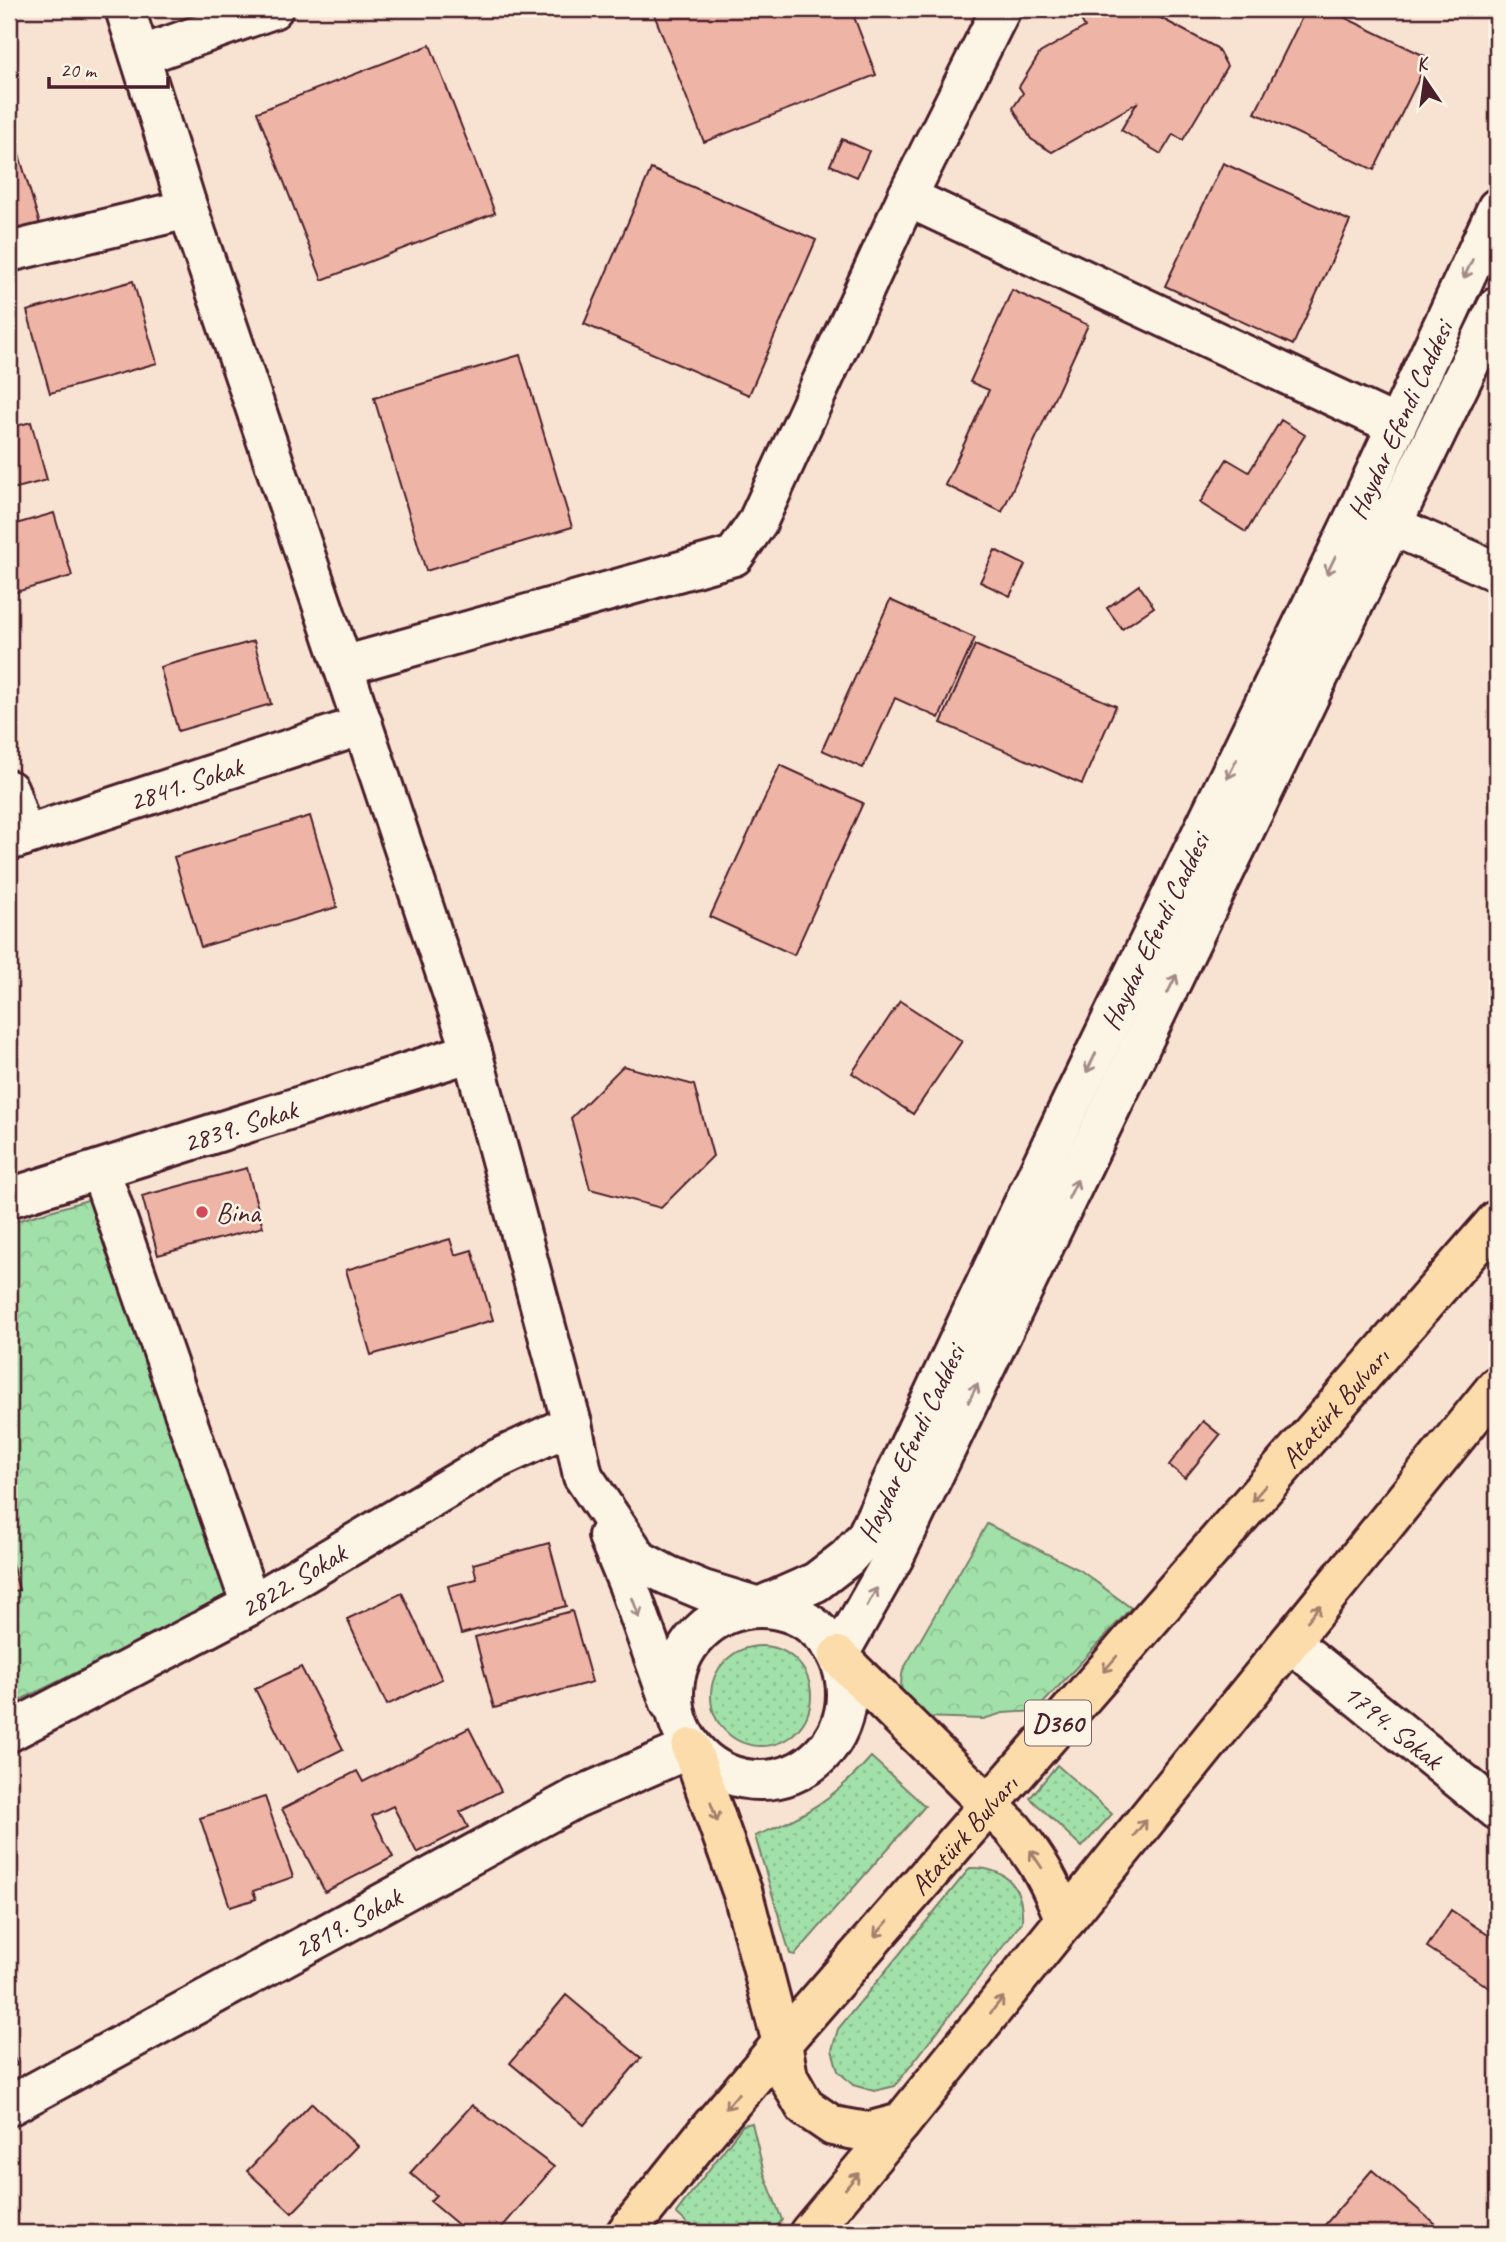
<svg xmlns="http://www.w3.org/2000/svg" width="1506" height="2242" font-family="Caveat,sans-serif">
  <defs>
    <pattern id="grass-dots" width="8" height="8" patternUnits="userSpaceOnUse" patternTransform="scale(1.75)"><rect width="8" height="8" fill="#a1e0a9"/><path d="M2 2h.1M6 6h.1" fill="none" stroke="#8cc092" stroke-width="1.8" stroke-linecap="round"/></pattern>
    <pattern id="forest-crowns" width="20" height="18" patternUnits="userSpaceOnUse" patternTransform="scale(1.75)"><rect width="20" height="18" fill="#a1e0a9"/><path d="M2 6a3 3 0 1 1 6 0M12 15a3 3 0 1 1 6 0" fill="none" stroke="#8cc092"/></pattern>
  </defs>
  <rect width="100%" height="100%" fill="#f8e2d2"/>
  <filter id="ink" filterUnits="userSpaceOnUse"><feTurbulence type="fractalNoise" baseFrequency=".0143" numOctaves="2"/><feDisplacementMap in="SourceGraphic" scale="14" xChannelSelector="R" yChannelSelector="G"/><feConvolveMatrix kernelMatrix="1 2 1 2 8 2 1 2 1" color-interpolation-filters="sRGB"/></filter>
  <g filter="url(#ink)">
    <path fill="url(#grass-dots)" stroke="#76806a" stroke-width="2" d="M711 1696a50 50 0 1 1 100 0a50 50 0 1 1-100 0Z
      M 871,1757 L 925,1806 L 795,1955 L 790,1954 L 755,1836 C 803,1818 837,1796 871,1757 Z
      M 1057,1765 L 1112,1814 L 1082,1847 L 1030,1798 Z
      M 970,1868 C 1006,1867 1024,1887 1022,1922 L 895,2086 L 874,2091 L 853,2085 L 838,2071 L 832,2050 L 838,2029 Z
      M 752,2123 L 764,2173 L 782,2220 L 771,2233 L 698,2233 L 676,2213 L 743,2125 Z"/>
    <path fill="url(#forest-crowns)" stroke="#76806a" stroke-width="2" d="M 91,1199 L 234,1596 L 12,1704 L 9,1703 L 9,1223 Z
      M 987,1524 L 1080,1570 L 1131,1608 L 1036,1711 L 1003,1713 L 983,1719 L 922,1717 C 905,1700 897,1696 903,1670 Z"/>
    <path fill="#eeb5a6" stroke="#4a1f2b" stroke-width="2" d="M 652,9 L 851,9 L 876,75 L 704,142 Z
      M 1075,9 L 1158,9 L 1159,17 L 1217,48 L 1227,66 L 1183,140 L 1173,134 L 1161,154 L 1121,130 L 1137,103 L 1052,152 L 1031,139 L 1013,108 L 1023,93 L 1019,87 L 1040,53 L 1085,27 Z
      M 1306,9 L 1327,9 L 1429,58 L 1374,170 L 1255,113 Z
      M 430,45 L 495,213 L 322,280 L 257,112 Z
      M 9,121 L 42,231 L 9,241 Z
      M 842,139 L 869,151 L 857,177 L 830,165 Z
      M 1223,163 L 1350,221 L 1293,345 L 1165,286 Z
      M 651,169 L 816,240 L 749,395 L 584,324 Z
      M 133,281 L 157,363 L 50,393 L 27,311 Z
      M 1012,290 L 1088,325 L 1002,512 L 945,485 L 989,390 L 970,382 Z
      M 520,355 L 572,527 L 426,571 L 374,398 Z
      M 1281,420 L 1305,435 L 1246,532 L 1200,503 L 1227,459 L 1249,472 Z
      M 31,422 L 47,480 L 9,490 L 9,428 Z
      M 54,513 L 72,576 L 9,594 L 9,526 Z
      M 995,550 L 1025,565 L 1010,596 L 980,582 Z
      M 1139,585 L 1154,607 L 1122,629 L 1107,608 Z
      M 890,600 L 975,638 L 939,718 L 895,698 L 863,768 L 822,750 Z
      M 254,641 L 271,704 L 178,731 L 160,667 Z
      M 975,645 L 1116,706 L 1082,784 L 941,723 Z
      M 780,765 L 863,803 L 794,955 L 710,917 Z
      M 310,816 L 337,907 L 201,947 L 174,857 Z
      M 900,1001 L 962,1041 L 913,1114 L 852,1073 Z
      M 623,1066 L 694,1085 L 713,1156 L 661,1208 L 590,1189 L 571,1118 Z
      M 247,1168 L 263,1227 L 158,1255 L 142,1196 Z
      M 450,1239 L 455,1255 L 472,1250 L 493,1320 L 371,1355 L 346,1270 Z
      M 1203,1421 L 1220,1435 L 1185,1478 L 1169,1465 Z
      M 549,1543 L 566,1606 L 461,1634 L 448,1586 L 477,1579 L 473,1564 Z
      M 9,1552 L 19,1590 L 9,1592 Z
      M 402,1593 L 442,1679 L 387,1705 L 347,1619 Z
      M 572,1611 L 592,1682 L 494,1708 L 475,1637 Z
      M 301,1667 L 343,1749 L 297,1772 L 255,1689 Z
      M 469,1728 L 501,1791 L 460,1812 L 468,1827 L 417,1853 L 393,1806 L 372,1816 L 393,1857 L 325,1892 L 282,1809 L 357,1771 L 363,1782 Z
      M 265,1797 L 293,1877 L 253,1891 L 256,1899 L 230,1907 L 200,1818 Z
      M 1451,1910 L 1497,1941 L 1496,1992 L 1427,1947 Z
      M 566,1995 L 641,2058 L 584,2125 L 510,2063 Z
      M 9,2046 L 17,2065 L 9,2069 Z
      M 312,2103 L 357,2146 L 292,2213 L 247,2171 Z
      M 472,2105 L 554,2167 L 497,2233 L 468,2233 L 430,2201 L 436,2195 L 410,2173 Z
      M 1372,2170 L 1434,2223 L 1425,2233 L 1318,2233 Z"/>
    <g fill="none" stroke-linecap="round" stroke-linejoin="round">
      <defs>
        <g id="minor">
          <path d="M 140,56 L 273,9"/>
          <path d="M 907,197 L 1395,425"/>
          <path d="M 9,252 L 188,209"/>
          <path d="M 1360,517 L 1393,526 L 1497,572"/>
          <path d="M 343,666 L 734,556 L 757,523 L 907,197 L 1001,9"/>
          <path d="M 9,790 L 24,836"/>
          <path id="s1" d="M 9,841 L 363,725"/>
          <path d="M 100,1170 L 251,1605"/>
          <path id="s2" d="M 9,1198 L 472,1052"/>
          <path id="s3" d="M 1290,1642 L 1497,1810"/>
          <path id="s4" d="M 9,1732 L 251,1605 L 493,1461 L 572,1424"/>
        </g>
        <path id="tertiary" d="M 125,9 L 188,209 L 343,666 L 472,1052 L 572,1424 L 583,1476"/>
        <g id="secondary">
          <path id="s5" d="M 583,1476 L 639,1560 L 667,1575 L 703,1590 L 759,1607 L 816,1582 L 847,1558 L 866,1537 L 1064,1118 L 1355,516 L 1497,208"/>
          <path d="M 608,1536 L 628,1584 L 670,1703"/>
          <circle cx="760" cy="1694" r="86"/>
          <path d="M 838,1656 L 894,1557 L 1497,307"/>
          <path id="s6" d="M 9,2106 L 576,1798 L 691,1748"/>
        </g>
        <g id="trunk">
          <path d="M 838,1656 L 1013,1829 C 1038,1860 1051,1883 1065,1921"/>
          <path d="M 691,1748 L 743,1894 L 782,2043 L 788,2077 L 805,2107 L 833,2126 L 867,2132 L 901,2123"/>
          <path id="s7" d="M 626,2233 L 705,2134 L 782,2043 L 1497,1220"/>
          <path d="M 809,2233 L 901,2123 L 1497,1386"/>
        </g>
      </defs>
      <use href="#minor" stroke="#4a1f2b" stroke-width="44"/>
      <use href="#tertiary" stroke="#4a1f2b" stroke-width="44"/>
      <use href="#secondary" stroke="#4a1f2b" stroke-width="44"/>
      <use href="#trunk" stroke="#4a1f2b" stroke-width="44"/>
      <use href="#minor" stroke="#fcf5e5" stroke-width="38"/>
      <use href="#tertiary" stroke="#fcf5e5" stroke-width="38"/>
      <use href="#secondary" stroke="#fcf5e5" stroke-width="38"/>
      <use href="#trunk" stroke="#fddcac" stroke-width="38"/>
    </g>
    <defs><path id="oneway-shaft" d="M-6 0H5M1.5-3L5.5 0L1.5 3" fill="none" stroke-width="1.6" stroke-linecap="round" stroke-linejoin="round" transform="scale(1.75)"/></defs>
    <g stroke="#a38a88">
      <use href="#oneway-shaft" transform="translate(1468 269) rotate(115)"/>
      <use href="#oneway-shaft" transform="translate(1331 565) rotate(116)"/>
      <use href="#oneway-shaft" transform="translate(1232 769) rotate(116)"/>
      <use href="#oneway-shaft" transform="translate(1172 984) rotate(-64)"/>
      <use href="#oneway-shaft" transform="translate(1091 1063) rotate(116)"/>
      <use href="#oneway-shaft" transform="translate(1073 1189) rotate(-64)"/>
      <use href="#oneway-shaft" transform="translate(973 1393) rotate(-64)"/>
      <use href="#oneway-shaft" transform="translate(872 1597) rotate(-61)"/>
      <use href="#oneway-shaft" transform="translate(636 1608) rotate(70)"/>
    </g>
    <g stroke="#a47e6c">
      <use href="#oneway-shaft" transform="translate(1259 1493) rotate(131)"/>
      <use href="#oneway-shaft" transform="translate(1314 1613) rotate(-51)"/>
      <use href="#oneway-shaft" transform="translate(1110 1664) rotate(131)"/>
      <use href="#oneway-shaft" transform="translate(714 1812) rotate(70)"/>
      <use href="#oneway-shaft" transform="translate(1140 1828) rotate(-51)"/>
      <use href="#oneway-shaft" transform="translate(1036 1859) rotate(-123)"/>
      <use href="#oneway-shaft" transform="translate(881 1929) rotate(131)"/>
      <use href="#oneway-shaft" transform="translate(997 2005) rotate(-51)"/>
      <use href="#oneway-shaft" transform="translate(732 2101) rotate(130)"/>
      <use href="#oneway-shaft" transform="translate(852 2181) rotate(-50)"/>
    </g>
  </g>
  <circle fill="#d1495b" stroke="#fcf5e5" stroke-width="2.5" cx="202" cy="1212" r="7"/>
  <g text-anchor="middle" stroke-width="5" stroke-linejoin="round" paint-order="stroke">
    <rect fill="#fcf5e5" stroke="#7f5f63" stroke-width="2" x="1025" y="1700.5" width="66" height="45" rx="5"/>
    <g font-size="26" font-weight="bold" fill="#4a1f2b">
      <text x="1058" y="1732">D360</text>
    </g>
    <g font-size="28" fill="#4a1f2b" stroke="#fcf5e5">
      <text dy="10" stroke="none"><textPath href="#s5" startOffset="1598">Haydar Efendi Caddesi</textPath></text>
      <text dy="10" stroke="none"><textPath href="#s1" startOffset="186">2841. Sokak</textPath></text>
      <text dy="10" stroke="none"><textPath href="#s5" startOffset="1031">Haydar Efendi Caddesi</textPath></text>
      <text dy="10" stroke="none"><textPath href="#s2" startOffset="242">2839. Sokak</textPath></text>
      <text dy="10" stroke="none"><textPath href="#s7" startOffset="1088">Atatürk Bulvarı</textPath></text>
      <text dy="10" stroke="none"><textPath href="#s5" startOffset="464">Haydar Efendi Caddesi</textPath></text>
      <text dy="10" stroke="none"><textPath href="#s4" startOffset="322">2822. Sokak</textPath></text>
      <text dy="10" stroke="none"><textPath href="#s3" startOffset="133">1794. Sokak</textPath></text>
      <text dy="10" stroke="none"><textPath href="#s7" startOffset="522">Atatürk Bulvarı</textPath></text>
      <text dy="10" stroke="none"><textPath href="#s6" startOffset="385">2819. Sokak</textPath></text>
    </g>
    <g font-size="28" fill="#4a1f2b" stroke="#fcf5e5" text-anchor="start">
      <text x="216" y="1222">Bina</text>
    </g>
  </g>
  <rect width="1506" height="2242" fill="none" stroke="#fcf5e5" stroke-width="35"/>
  <rect x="18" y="18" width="1471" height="2207" fill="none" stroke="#4a1f2b" stroke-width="2.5" filter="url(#ink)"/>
  <g transform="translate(1425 80) rotate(347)" stroke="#fcf5e5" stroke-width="5" paint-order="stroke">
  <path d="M0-5L12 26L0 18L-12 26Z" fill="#4a1f2b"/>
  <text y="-10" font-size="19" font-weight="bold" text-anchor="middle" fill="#4a1f2b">K</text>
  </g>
  <path d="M49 77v10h119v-10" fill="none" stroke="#4a1f2b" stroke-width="3.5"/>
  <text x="60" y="77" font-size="21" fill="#4a1f2b" stroke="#fcf5e5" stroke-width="5" paint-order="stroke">20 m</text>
</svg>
